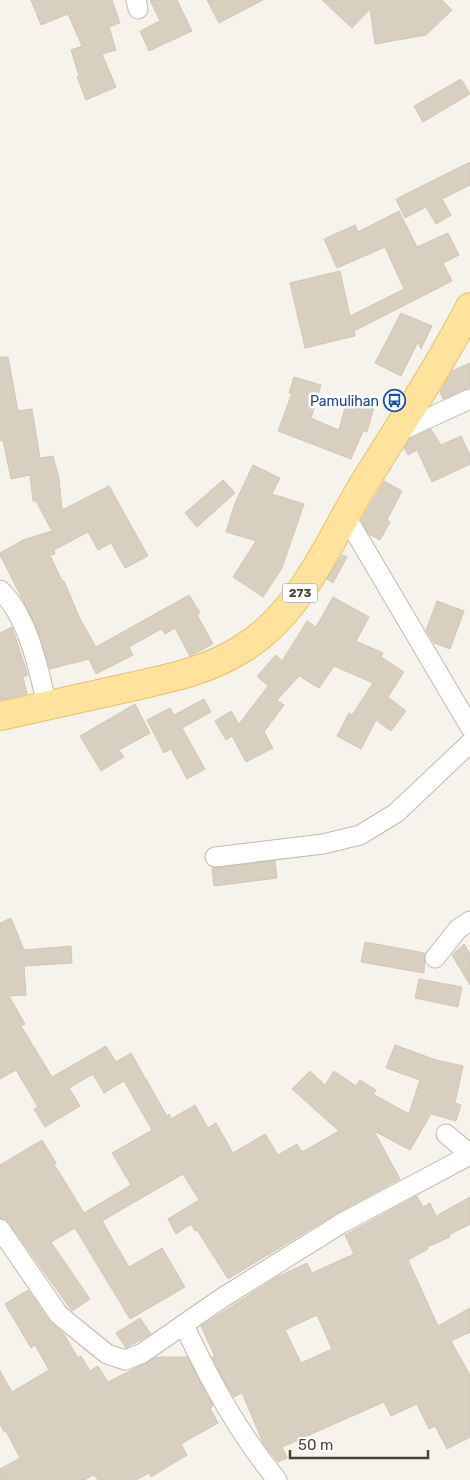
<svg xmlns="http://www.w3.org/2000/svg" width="470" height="1480" font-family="Rubik,sans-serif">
  <rect width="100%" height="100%" fill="#f6f3ec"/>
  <path fill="#d8cfc1" stroke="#d3c7b4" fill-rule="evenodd" d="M 31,0 L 112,0 L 120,23 L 109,27 L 116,50 L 102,54 L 116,87 L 86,100 L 77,77 L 79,76 L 71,50 L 82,46 L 68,14 L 41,25 Z
    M 150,0 L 177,0 L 192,31 L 149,51 L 140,31 L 160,21 Z
    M 207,0 L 263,0 L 219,23 Z
    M 322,0 L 442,0 L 452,10 L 426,35 L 375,44 L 370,9 L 352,28 Z
    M 461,79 L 470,94 L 423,122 L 414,106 Z
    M 470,162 L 470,185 L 442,199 L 451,215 L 436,224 L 426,207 L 405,218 L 396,199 Z
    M 399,211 L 417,247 L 448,233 L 459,255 L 443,263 L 452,281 L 354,331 L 355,336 L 305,348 L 290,283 L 340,271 L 350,316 L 404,289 L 385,247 L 337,268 L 324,239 L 355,225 L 358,232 Z
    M 401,313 L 432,326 L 421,349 L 418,342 L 401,376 L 375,363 Z
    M 0,357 L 8,357 L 18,411 L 32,409 L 40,458 L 53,456 L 59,478 L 62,510 L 109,486 L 148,556 L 125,568 L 111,543 L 98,550 L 88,532 L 54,550 L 55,554 L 50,555 L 62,581 L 64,581 L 80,619 L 96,647 L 189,595 L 200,613 L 197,615 L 213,644 L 190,656 L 175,628 L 165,634 L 161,629 L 129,647 L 133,655 L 96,674 L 89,659 L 50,669 L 35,624 L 0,555 L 0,553 L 23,540 L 52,531 L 36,501 L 33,501 L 30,475 L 11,479 L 3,440 L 0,441 Z
    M 470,363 L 470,387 L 443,399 L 440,392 L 452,371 Z
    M 294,377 L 321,385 L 311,418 L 339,430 L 348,396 L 375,403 L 367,432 L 363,431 L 351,459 L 278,431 L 292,393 L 289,393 Z
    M 431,429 L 441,445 L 461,436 L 470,455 L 470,464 L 432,482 L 417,450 L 408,455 L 404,448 L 410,439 Z
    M 253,465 L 280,478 L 272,494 L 304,504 L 282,568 L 263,597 L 233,577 L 256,541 L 226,532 L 235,503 Z
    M 223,480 L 235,493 L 197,527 L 185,513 Z
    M 384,481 L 402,491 L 387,520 L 390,522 L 380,540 L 369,534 L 361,520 Z
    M 342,555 L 347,557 L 333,583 L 327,579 Z
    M 333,597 L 369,617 L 356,641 L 383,653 L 381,657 L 404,672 L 388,697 L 406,711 L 391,731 L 376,720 L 361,749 L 337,736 L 349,713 L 352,715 L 373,683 L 334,666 L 319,688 L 299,676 L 277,700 L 284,705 L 264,732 L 273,748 L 246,762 L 232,736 L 226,740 L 215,721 L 231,711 L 239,724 L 268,686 L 257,676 L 276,655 L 282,661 L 307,621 L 316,627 Z
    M 437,601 L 464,611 L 450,649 L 434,643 L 426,630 Z
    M 12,627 L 28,675 L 23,677 L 27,694 L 0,700 L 0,633 Z
    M 204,699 L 211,712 L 182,728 L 205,769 L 187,779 L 171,749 L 164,753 L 147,720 L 170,708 L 174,715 Z
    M 135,704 L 150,733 L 119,750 L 124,757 L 101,771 L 80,736 Z
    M 275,861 L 277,878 L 214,886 L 212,868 Z
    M 11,918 L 24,950 L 71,946 L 72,963 L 24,966 L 26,995 L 9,996 L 25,1024 L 21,1026 L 52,1077 L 106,1046 L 116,1062 L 131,1053 L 167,1116 L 169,1114 L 171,1119 L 195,1105 L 208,1128 L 216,1123 L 233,1153 L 265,1134 L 278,1155 L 297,1144 L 302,1152 L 339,1131 L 292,1089 L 310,1071 L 325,1085 L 334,1071 L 356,1086 L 360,1080 L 376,1090 L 373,1094 L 409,1114 L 420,1080 L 386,1068 L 395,1045 L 436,1060 L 463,1066 L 455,1103 L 461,1105 L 456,1121 L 431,1114 L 410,1150 L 374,1131 L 400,1179 L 337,1213 L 228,1279 L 197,1230 L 195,1231 L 191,1224 L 176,1234 L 168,1219 L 199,1200 L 183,1174 L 102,1221 L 129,1267 L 162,1248 L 185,1287 L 130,1319 L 75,1228 L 51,1242 L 90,1299 L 72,1311 L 9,1223 L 0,1218 L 0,1165 L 42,1140 L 56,1163 L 54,1164 L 84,1213 L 131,1185 L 112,1153 L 152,1130 L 124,1081 L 104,1093 L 93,1074 L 69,1088 L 80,1106 L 45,1127 L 34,1109 L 38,1107 L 16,1070 L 0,1079 L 0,923 Z
    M 365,942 L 425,953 L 424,973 L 361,962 Z
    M 464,944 L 470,954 L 470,985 L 452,955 Z
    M 419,979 L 462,987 L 458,1007 L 415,998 Z
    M 417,1196 L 423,1207 L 430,1203 L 436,1216 L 470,1197 L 470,1224 L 449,1235 L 450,1237 L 427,1247 L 428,1249 L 408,1260 L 438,1326 L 470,1308 L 470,1332 L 451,1341 L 470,1375 L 470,1437 L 447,1449 L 435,1426 L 429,1429 L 417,1404 L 391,1416 L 384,1402 L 282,1447 L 287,1458 L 278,1462 L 264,1445 L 242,1393 L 234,1397 L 224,1381 L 212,1357 L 215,1357 L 201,1326 L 277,1277 L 307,1263 L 312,1273 L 354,1254 L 345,1235 ZM 317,1315 L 332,1349 L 301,1363 L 285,1330 Z
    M 28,1290 L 50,1322 L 64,1334 L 78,1358 L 81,1356 L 90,1371 L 98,1366 L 108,1382 L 157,1357 L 187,1357 L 213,1406 L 210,1408 L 218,1423 L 181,1444 L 187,1455 L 151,1477 L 149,1473 L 136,1480 L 98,1480 L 94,1475 L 84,1480 L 0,1480 L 0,1469 L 20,1458 L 6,1431 L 4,1432 L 0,1424 L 0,1371 L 12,1392 L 49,1370 L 35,1345 L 31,1348 L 5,1304 Z
    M 140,1318 L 151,1334 L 126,1348 L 116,1333 Z"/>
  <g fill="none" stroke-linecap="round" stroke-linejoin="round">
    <defs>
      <path id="minor" d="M 136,0 L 138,9
        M 396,433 L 470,399
        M 345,515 L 470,727
        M 0,590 C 28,616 39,670 47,706
        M 215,857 L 323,844 L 360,835 L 396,813 L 470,743
        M 435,958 L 458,929 L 470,921
        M 446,1134 L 470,1154
        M 0,1229 L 59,1315 L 107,1354 L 125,1360 L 141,1354 L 222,1298 L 342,1223 L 470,1155
        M 184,1325 C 210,1381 238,1432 277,1480"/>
      <path id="primary" d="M 0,716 C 42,707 84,697 126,688 C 165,679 205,672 240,650 C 301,614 328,543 363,485 C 399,426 438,369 470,307"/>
    </defs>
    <use href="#minor" stroke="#c2bbae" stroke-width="21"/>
    <use href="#primary" stroke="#e6c16a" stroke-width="30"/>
    <use href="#minor" stroke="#fff" stroke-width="19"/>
    <use href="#primary" stroke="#ffe39c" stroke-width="28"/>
  </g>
  <defs>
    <symbol id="bus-ring" viewBox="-11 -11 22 22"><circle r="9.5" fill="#fff" stroke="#1a4fb4" stroke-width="1.5"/><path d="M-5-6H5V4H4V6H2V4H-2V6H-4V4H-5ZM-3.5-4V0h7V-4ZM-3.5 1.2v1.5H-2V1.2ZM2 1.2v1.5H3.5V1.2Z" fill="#1a4fb4"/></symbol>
  </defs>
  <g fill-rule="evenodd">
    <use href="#bus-ring" x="382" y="388" width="25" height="25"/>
  </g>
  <g text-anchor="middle" stroke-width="5" stroke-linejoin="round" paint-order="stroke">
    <rect fill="#fff" stroke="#817c74" stroke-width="1" x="282.5" y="583.5" width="35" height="19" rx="4"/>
    <g font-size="12" font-weight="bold" fill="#4b4439">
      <text x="300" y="597">273</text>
    </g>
    <g font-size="14" fill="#164399" stroke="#fff" text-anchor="end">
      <text x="379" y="406">Pamulihan</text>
    </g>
  </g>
  <path d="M290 1450v8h138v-8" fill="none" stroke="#4b4439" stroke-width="2.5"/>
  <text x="298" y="1450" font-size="15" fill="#4b4439" stroke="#ffffff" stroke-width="4" paint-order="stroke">50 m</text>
</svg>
